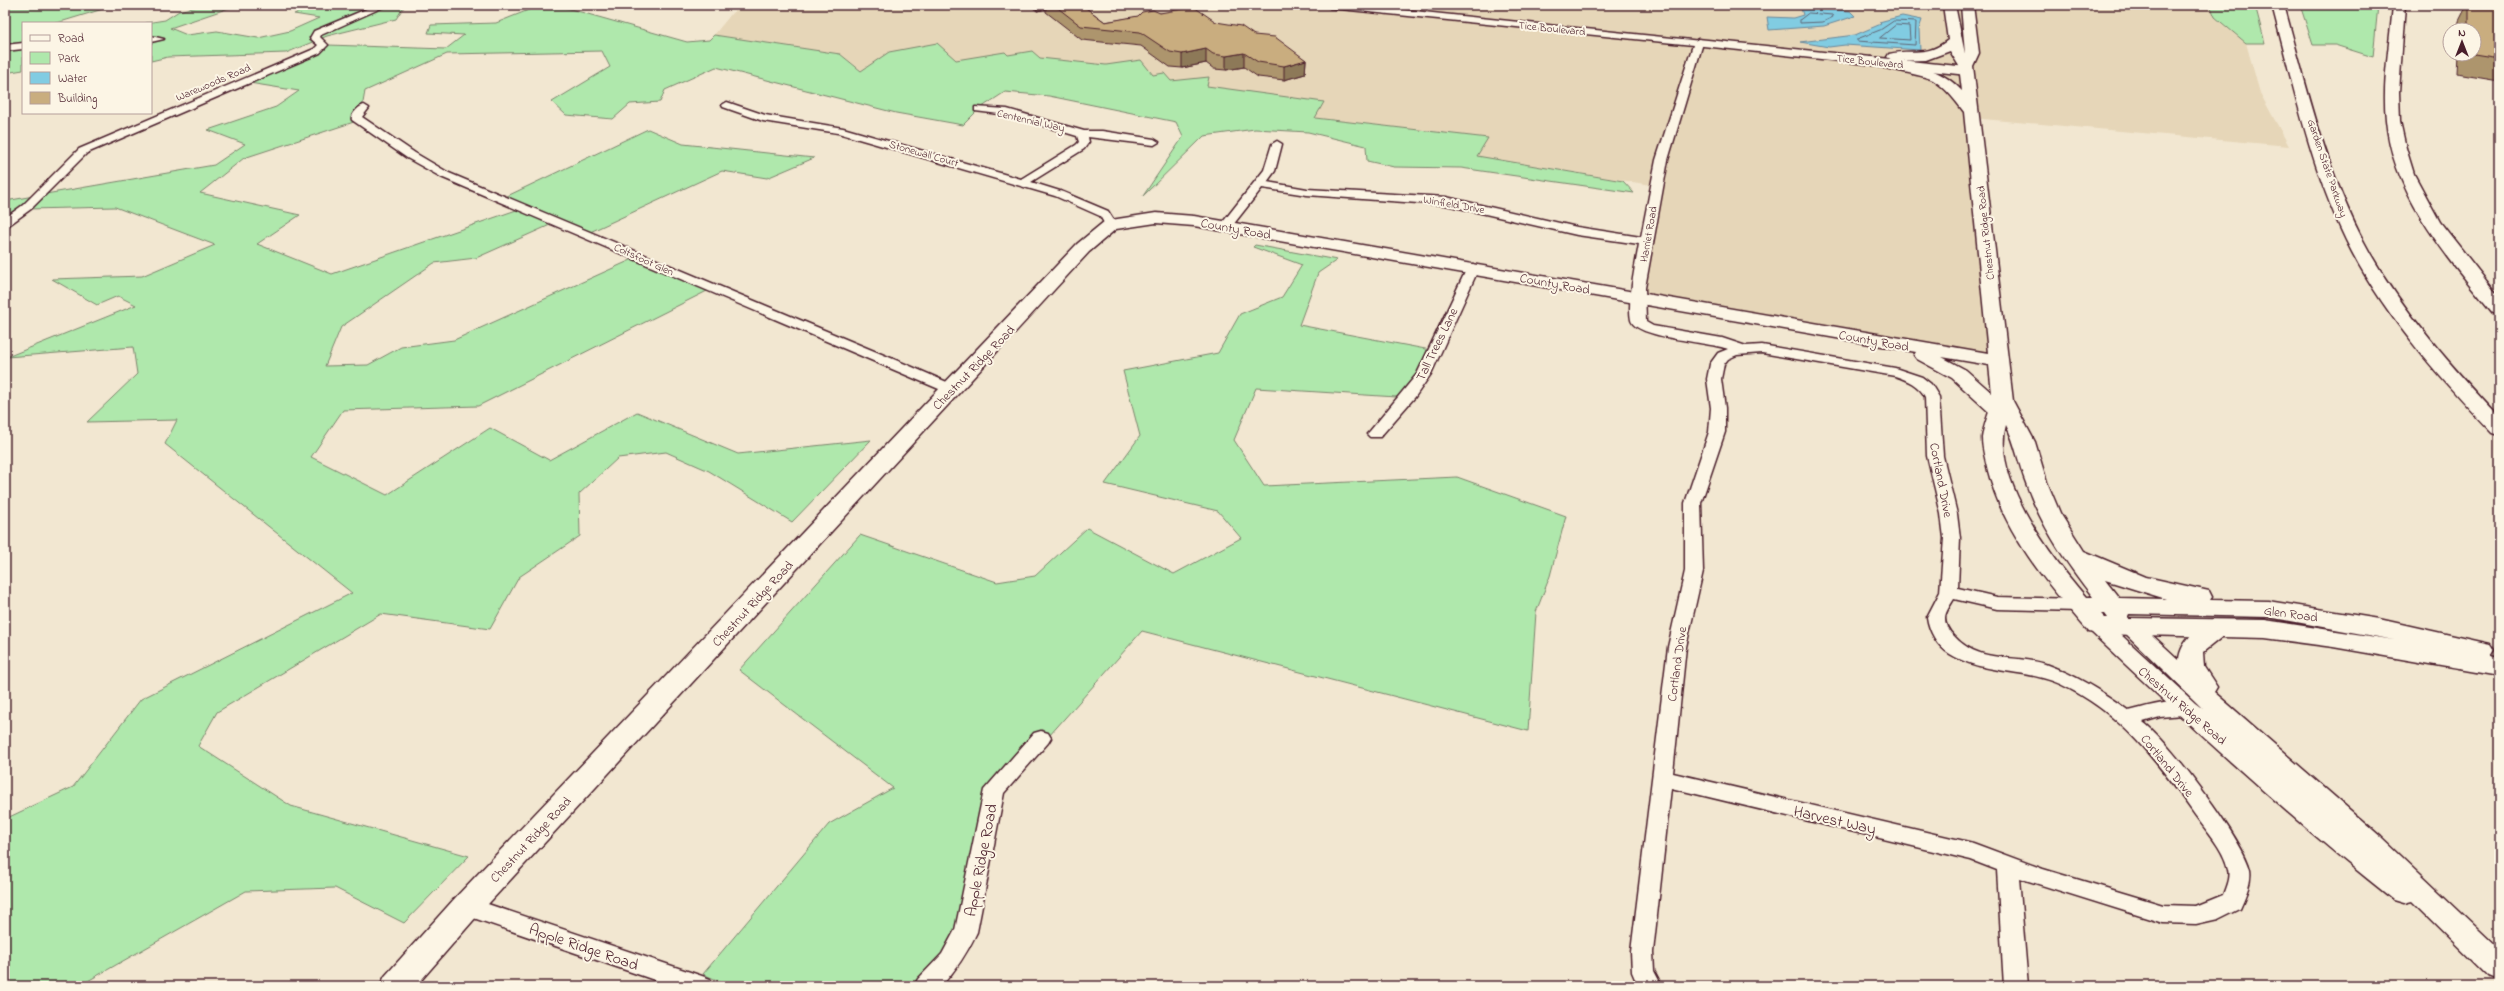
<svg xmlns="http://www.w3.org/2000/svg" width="2504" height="991" font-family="'Indie Flower',sans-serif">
  <rect width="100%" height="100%" fill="#f2e7d1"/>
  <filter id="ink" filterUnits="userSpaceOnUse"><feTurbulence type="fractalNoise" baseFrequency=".025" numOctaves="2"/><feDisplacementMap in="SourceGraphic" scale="8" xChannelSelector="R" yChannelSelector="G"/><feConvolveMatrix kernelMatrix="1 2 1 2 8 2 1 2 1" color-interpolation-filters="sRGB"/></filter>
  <g filter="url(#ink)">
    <path fill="#e6d6b8" d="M 745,5 L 2210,5 L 2215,17 L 2246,43 L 2260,93 L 2289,146 L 1972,118 L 1998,361 L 1639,298 L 1657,186 L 1476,156 L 1487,138 L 1315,118 L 1005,92 L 979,109 L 963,125 L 894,96 L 840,54 L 714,35 L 732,13 Z"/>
    <path fill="#afe8ac" stroke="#7c846c" d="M 58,5 L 116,5 L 57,23 L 23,23 L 23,70 L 5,73 L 5,7 L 48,8 Z
      M 202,5 L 238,5 L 170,28 L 187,35 L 217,31 L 258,38 L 290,31 L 319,18 L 294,14 L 317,5 L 405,5 L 396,19 L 327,36 L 286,53 L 168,57 L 151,61 L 151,23 L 146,23 L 165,20 L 179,11 Z
      M 541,5 L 556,5 L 687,42 L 709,40 L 714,35 L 840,54 L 861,71 L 889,52 L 937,43 L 956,60 L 1005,52 L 1008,55 L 1032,51 L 1040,58 L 1106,65 L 1141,60 L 1153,75 L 1164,73 L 1171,81 L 1209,77 L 1207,86 L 1324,102 L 1315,118 L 1488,138 L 1477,156 L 1623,181 L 1634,193 L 1461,168 L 1394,167 L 1367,161 L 1366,146 L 1308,132 L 1255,129 L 1204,136 L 1143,196 L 1183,137 L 1176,122 L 1049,96 L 1005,92 L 979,109 L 963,125 L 896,113 L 716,67 L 665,90 L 660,102 L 630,104 L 613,119 L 566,115 L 552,102 L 610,67 L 602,51 L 447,54 L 365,91 L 360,120 L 244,158 L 200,193 L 300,215 L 257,244 L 332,274 L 525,207 L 503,198 L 648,129 L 683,144 L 814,158 L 767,178 L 722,171 L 588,233 L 559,221 L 476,258 L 434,263 L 341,327 L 325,366 L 368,365 L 401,347 L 454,340 L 642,255 L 713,288 L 478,406 L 343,410 L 311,457 L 387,495 L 490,428 L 549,460 L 637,412 L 738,454 L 871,440 L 792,522 L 709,471 L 666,452 L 618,458 L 579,494 L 580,536 L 519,577 L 490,629 L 381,614 L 217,712 L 198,746 L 291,806 L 469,856 L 404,923 L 335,888 L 246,891 L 79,986 L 5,986 L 5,819 L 73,787 L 141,699 L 352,593 L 165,444 L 177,420 L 87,422 L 137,374 L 133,347 L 7,357 L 136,305 L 118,296 L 97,305 L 52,279 L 142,276 L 215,245 L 115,207 L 29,209 L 5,222 L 5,201 L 214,165 L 245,144 L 208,130 L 276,107 L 299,91 L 243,82 L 328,45 L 446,49 L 464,35 L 428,33 L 431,25 L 496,23 Z
      M 2210,5 L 2255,5 L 2265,43 L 2246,43 L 2215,17 Z
      M 2300,5 L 2378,5 L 2373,57 L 2335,45 L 2313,45 Z
      M 1255,245 L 1337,260 L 1318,273 L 1299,325 L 1436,351 L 1412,398 L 1256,388 L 1234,440 L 1264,486 L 1457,477 L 1566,516 L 1550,576 L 1536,612 L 1528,731 L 1142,631 L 987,806 L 956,957 L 914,986 L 730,986 L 703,974 L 829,824 L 893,788 L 739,670 L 860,535 L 997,582 L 1035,576 L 1087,528 L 1174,574 L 1241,538 L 1218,511 L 1105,484 L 1140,436 L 1123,371 L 1218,353 L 1240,314 L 1282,297 L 1302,265 L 1253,247 Z"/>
    <path fill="#81cce2" stroke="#6b8799" d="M 1801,8 L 1850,11 L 1855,16 L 1824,26 L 1769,30 L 1767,17 L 1793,18 L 1803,15 Z
      M 1902,16 L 1922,20 L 1919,29 L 1920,50 L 1845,45 L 1829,47 L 1800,42 L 1855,35 L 1881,24 L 1879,22 Z"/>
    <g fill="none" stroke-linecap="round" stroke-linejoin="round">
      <path stroke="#606474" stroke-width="1" d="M 1809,13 L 1832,15 L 1833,17 L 1823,22 L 1800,23 L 1800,20 Z
        M 1894,21 L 1916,22 L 1915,45 L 1857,41 L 1857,39 L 1880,30 Z
        M 1896,25 L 1909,26 L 1910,40 L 1880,38 Z"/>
      <defs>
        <path id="minor" d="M 376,5 L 388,5 L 321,35 L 320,37 L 328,45 L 320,53 L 87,153 L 31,209 L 5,228 L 5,218 L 23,205 L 79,149 L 314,49 L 318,45 L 310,38 L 314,31 Z
          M 1326,5 L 1356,5 L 1701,41 L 1703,43 L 1668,160 L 1645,288 L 1646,322 L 1653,326 L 1722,338 L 1746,346 L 1762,345 L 1895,368 L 1922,377 L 1931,384 L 1939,397 L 1943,456 L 1957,514 L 1960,538 L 1958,588 L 1997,597 L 2079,599 L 2085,601 L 2088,605 L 2085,609 L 2079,611 L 1997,609 L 1954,599 C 1951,604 1945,612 1945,618 C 1945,626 1949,631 1954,636 C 1979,664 2013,654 2045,664 C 2076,675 2103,692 2129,711 C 2150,706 2173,698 2194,704 L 2197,709 L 2194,714 L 2160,717 L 2143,722 C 2168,740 2244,841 2250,870 C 2252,882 2245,897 2240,908 L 2218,919 L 2196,924 L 2163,923 L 2019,878 L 2028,986 L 2004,986 L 1997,870 L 1971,860 L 1671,788 L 1653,952 L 1654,971 L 1662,986 L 1638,986 L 1632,972 L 1631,952 L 1668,647 L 1685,571 L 1685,503 L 1709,432 L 1711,408 L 1707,379 L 1710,364 L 1718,353 L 1728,349 C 1710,342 1635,338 1631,320 C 1627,301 1636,263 1639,244 L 1577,235 L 1446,205 L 1307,195 L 1262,188 L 1229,230 L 1225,231 L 1219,227 L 1264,170 L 1272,144 L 1277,141 L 1282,144 L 1275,171 L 1267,182 L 1307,189 L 1446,197 L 1577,227 L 1641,237 L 1656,160 L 1693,45 L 1330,8 ZM 1762,353 L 1895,376 C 1907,380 1919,385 1925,397 L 1927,456 L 1941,514 L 1944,538 L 1940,592 L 1927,617 C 1929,631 1937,646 1950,654 C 1984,675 2024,668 2060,684 C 2122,713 2157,761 2195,815 C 2207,832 2223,848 2228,869 C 2230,878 2226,886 2223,895 L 2196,906 L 2163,905 L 2043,869 L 1973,843 L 1673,773 L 1686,647 L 1703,571 L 1701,503 L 1725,432 L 1725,408 L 1721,379 L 1724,364 L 1728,359 L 1737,355 Z
          M 151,36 L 164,39 L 151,42 Z
          M 23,43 L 23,49 L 5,51 L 5,45 Z
          M 727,102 L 765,115 L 843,128 L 1021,179 L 1076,145 L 1079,142 L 1077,136 L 1007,115 L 975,111 L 975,107 L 1007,109 L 1084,131 L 1102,131 L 1154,139 L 1159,142 L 1154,145 L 1088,137 L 1089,142 L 1084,149 L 1031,182 L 1063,192 L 1108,211 L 1117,225 L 1111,229 L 1107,228 L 1100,216 L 1055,196 L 838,133 L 763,121 L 723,107 L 722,105 Z
          M 364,105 L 369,108 L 362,117 L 415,153 L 449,173 L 910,366 L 956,386 L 958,389 L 956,392 L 946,392 L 441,177 L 407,158 L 352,120 C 350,115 359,106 364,105 Z
          M 1473,264 L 1479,268 L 1431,374 L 1415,397 L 1380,437 L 1370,437 L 1367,434 L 1370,431 L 1417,374 L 1467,268 Z
          M 1041,731 L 1048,733 L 1051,738 L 1048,743 L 1004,793 L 977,932 C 967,953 957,969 941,986 L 914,986 L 918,979 L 942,954 L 955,930 L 984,790 L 1034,733 Z
          M 467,897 L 702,976 L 710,979 L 714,986 L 672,986 L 459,913 L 456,906 L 459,899 Z"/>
        <path id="tertiary" d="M 1698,39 L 1967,67 L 1973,71 L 1967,75 L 1694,45 L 1692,43 Z
          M 2098,618 L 2106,621 L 2195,703 L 2203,709 L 2119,627 L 2122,622 L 2130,619 L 2138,622 L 2179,660 C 2180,639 2207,616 2228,622 L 2231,627 L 2228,632 L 2203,652 L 2204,667 L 2217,687 L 2214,692 L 2381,837 L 2499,949 L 2499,981 L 2489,977 L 2412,901 L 2404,903 L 2394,900 C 2288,817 2188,724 2090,631 L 2087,626 L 2090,621 Z"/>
        <path id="secondary" d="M 1943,5 L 1955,5 L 1965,54 L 1961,5 L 1973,5 L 1979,53 L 1973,66 L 2013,401 L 2035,442 L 2047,482 L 2060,513 L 2084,551 L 2146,577 L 2209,591 L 2212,597 L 2210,600 L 2268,601 L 2379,619 L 2490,644 L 2494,650 L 2490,656 L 2499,658 L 2499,676 L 2333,647 L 2265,638 L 2098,634 L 2089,632 C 2048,585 2004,534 1988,471 C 1986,461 1982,449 1982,438 C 1983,429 1986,421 1989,412 L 1952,378 L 1917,359 L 1914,355 L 1916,352 L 1194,226 L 1156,223 L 1116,229 L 1089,252 L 478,915 L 416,986 L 380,986 L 385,976 L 456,897 L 1077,244 L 1105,221 L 1111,220 L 1156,213 L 1194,216 L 1988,353 L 1964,112 C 1955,100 1946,88 1933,80 C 1920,73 1868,67 1864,61 L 1871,57 L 1894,61 L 1887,57 L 1889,54 C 1913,48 1926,58 1948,40 ZM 1950,51 L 1959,66 L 1962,91 C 1944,71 1920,65 1894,61 L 1926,60 ZM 1942,357 L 1989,365 L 1992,393 L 1966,370 ZM 2006,425 C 2016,444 2018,463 2026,483 C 2040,524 2066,563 2093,597 L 2086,597 C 2053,559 1991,479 2006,425 ZM 2105,580 L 2166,599 L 2119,598 ZM 2101,614 L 2105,614 L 2108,618 L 2105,618 ZM 2129,614 L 2268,617 L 2395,640 L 2265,620 L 2127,618 Z"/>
        <path id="motorway" d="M 2272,5 L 2284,5 C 2307,88 2327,177 2370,253 C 2405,314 2451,366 2499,417 L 2499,435 L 2492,433 C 2440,378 2388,320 2352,252 C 2312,175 2294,88 2272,5 Z
          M 2393,5 L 2405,5 L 2399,92 L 2400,121 L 2406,148 L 2414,174 L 2440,222 L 2499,297 L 2499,314 L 2493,313 C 2447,257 2393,195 2386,120 C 2382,82 2390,43 2393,5 Z"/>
      </defs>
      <use href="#minor" stroke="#4a1f2b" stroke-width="3"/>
      <use href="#tertiary" stroke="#4a1f2b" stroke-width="3"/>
      <use href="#secondary" stroke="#4a1f2b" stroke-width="3"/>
      <use href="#motorway" stroke="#4a1f2b" stroke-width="3"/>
      <use href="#minor" fill="#fcf5e5" fill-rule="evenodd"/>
      <use href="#tertiary" fill="#fcf5e5" fill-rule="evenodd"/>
      <use href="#secondary" fill="#fcf5e5" fill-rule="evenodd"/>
      <use href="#motorway" fill="#fcf5e5" fill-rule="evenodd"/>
    </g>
    <path fill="#ad956d" stroke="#4a1f2b" d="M 1029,5 L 1082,5 L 1105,22 L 1160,13 L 1216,22 L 1254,35 L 1306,60 L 1305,74 L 1284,80 L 1258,77 L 1244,67 L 1226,70 L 1214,69 L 1206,63 L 1182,68 L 1170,67 L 1141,46 L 1082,40 L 1046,12 L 1046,9 L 1037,11 Z
      M 2467,5 L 2494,5 L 2499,6 L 2499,81 L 2457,74 L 2458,54 L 2474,54 L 2474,30 L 2458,30 L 2459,21 Z"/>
    <path fill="#8d7959" stroke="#4a1f2b" d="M 1036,5 L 1046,5 L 1046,9 L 1037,11 Z
      M 1206,49 L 1206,63 L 1182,68 L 1182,54 Z
      M 1244,53 L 1244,67 L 1226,70 L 1226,56 Z
      M 1306,60 L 1305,74 L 1284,80 L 1284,66 Z"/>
    <path fill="#c9ad7f" stroke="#4a1f2b" d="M 1054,5 L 1082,5 L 1105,22 L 1138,16 L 1142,12 L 1153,10 L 1160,13 L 1194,7 L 1216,22 L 1241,26 L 1254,35 L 1275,37 L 1306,60 L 1284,66 L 1258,62 L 1244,53 L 1226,56 L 1213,54 L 1206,49 L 1182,54 L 1170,52 L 1140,32 L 1081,26 Z
      M 2469,5 L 2494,5 L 2499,6 L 2499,58 L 2474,54 L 2474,30 L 2469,30 Z"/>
  </g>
  <g text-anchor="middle" stroke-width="4" stroke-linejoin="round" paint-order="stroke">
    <g font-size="11" fill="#4a1f2b" stroke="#fcf5e5">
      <text transform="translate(1552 28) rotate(6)" y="4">Tice Boulevard</text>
      <text transform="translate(1870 61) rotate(6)" y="4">Tice Boulevard</text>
      <text transform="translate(213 82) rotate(-23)" y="4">Warewoods Road</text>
      <text transform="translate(1031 120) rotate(13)" y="4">Centennial Way</text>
      <text transform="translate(924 153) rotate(16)" y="4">Stonewall Court</text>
      <text transform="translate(2328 168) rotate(71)" y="4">Garden State Parkway</text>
      <text transform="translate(1454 204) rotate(10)" y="4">Winfield Drive</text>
      <text transform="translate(1985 233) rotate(-96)" y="4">Chestnut Ridge Road</text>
      <text transform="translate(1648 234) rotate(-80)" y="4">Harriet Road</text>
      <text transform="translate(644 259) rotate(24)" y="4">Coltsfoot Glen</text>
    </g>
    <g font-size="13" fill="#4a1f2b" stroke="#fcf5e5">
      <text transform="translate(1236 228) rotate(10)" y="5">County Road</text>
      <text transform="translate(1555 283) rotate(10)" y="5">County Road</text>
      <text transform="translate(1874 340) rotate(10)" y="5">County Road</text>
      <text transform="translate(1436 344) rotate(-64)" y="5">Tall Trees Lane</text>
      <text transform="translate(973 367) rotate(-46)" y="5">Chestnut Ridge Road</text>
      <text transform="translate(1942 480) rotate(79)" y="5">Cortland Drive</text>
      <text transform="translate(752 603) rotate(-47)" y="5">Chestnut Ridge Road</text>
      <text transform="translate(2291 613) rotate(8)" y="5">Glen Road</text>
      <text transform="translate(1676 664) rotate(-82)" y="5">Cortland Drive</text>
      <text transform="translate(2183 705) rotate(41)" y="5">Chestnut Ridge Road</text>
      <text transform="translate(2168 765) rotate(51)" y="5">Cortland Drive</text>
      <text transform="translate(530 839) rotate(-47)" y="5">Chestnut Ridge Road</text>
    </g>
    <g font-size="16" fill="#4a1f2b" stroke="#fcf5e5">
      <text transform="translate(1835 819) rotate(13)" y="6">Harvest Way</text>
      <text transform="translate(980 860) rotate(-79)" y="6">Apple Ridge Road</text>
      <text transform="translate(584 946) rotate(19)" y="6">Apple Ridge Road</text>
    </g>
  </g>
  <rect width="2504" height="991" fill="none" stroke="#fcf5e5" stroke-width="20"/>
  <rect x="10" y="10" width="2484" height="971" fill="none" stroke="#4a1f2b" stroke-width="1.5" filter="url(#ink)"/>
  <rect x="22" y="22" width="130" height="92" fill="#fcf5e5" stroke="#b59f9b"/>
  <rect x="30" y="35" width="20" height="6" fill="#fcf5e5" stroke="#b59f9b"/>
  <text x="58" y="42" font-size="12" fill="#4a1f2b">Road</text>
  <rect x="30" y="52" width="20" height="12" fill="#afe8ac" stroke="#b59f9b"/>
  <text x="58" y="62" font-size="12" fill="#4a1f2b">Park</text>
  <rect x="30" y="72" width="20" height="12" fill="#81cce2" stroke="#b59f9b"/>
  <text x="58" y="82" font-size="12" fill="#4a1f2b">Water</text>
  <rect x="30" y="92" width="20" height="12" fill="#c9ad7f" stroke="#b59f9b"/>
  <text x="58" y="102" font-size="12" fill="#4a1f2b">Building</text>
  <g transform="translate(2462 42)"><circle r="19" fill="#fcf5e5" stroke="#b59f9b"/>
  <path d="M0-3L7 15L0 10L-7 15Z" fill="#4a1f2b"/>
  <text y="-6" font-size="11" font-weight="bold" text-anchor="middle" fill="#4a1f2b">N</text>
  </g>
</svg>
